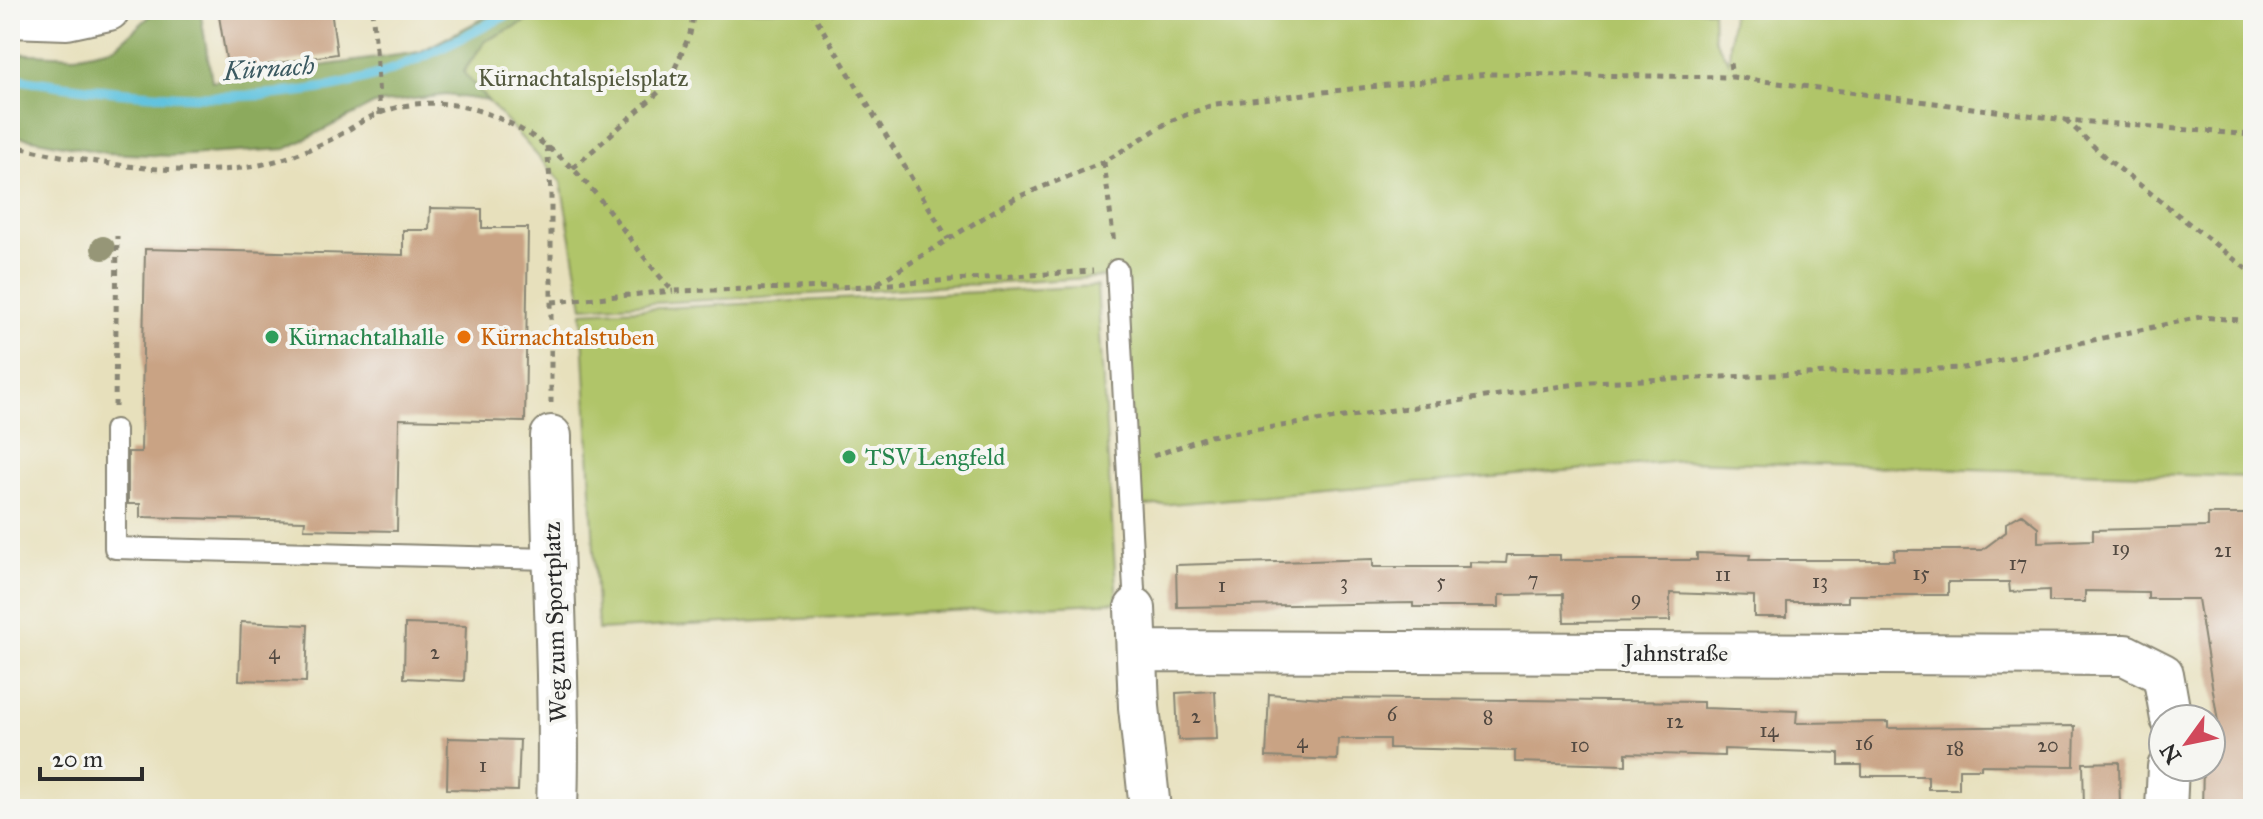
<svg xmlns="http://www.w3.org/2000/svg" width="2263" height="819" font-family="'IM FELL Great Primer',serif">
  <rect width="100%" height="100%" fill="#f6f6f2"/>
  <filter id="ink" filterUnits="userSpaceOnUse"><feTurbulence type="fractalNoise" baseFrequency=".0125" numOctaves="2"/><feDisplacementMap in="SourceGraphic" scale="16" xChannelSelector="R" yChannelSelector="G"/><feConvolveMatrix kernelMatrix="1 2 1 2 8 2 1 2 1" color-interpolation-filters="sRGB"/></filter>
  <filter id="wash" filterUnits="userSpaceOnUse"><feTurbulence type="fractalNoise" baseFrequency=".006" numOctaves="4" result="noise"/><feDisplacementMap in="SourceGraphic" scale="32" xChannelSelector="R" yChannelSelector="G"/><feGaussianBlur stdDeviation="1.8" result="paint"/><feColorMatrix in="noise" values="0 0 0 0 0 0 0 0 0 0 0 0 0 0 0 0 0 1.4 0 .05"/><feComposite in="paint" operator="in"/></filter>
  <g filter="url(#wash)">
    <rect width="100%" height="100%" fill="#e7e0bc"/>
    <path fill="#b0c569" stroke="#6e784a" stroke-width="2" d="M 550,10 L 1713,10 L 1714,38 L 1729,62 L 1732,10 L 2253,10 L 2253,477 L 1683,461 L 1135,507 L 1125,276 L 583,307 L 561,182 L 463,73 L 485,41 Z
      M 1097,286 L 1117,602 L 598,630 L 582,312 Z"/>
    <path fill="#8caa5d" stroke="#5c6a44" stroke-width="2" d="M 157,10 L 200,10 L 212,81 L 420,52 L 499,10 L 549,10 L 485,41 L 463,72 L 488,101 L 446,95 L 374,104 L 286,149 L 171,156 L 106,153 L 10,135 L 10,53 L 75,56 L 115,47 Z"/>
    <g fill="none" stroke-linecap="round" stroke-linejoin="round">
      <path stroke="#61c3df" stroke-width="10" d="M 10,78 C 118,95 242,107 349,83 C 408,69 463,36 517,10"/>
    </g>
    <g id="blocks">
      <path fill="#c9a384" d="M 218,10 L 265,10 L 265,15 L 331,10 L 337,54 L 228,71 Z
        M 430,208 L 482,209 L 482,228 L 528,228 L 525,422 L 399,419 L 397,531 L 304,529 L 305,521 L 140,517 L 140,504 L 128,504 L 128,452 L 141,452 L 145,249 L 403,255 L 403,230 L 429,230 Z
        M 2022,514 L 2038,527 L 2038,542 L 2093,540 L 2093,530 L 2208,527 L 2208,514 L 2253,514 L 2253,808 L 2202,808 L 2203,767 L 2211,767 L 2211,735 L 2220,734 L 2198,599 L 2148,599 L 2148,592 L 2085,591 L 2085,602 L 2049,602 L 2049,590 L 2010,592 L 2009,582 L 1948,582 L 1948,595 L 1848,595 L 1848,602 L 1787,602 L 1787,617 L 1754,617 L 1754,596 L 1670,593 L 1670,621 L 1564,622 L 1563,594 L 1499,595 L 1499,607 L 1413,607 L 1413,603 L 1177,607 L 1176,565 L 1373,559 L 1373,567 L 1470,567 L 1470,562 L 1506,563 L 1507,555 L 1560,555 L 1560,560 L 1697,560 L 1697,553 L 1750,555 L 1749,560 L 1894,560 L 1894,550 L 1982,550 L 2006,532 L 2006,523 Z
        M 241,622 L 308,625 L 306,682 L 239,680 Z
        M 405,624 L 466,626 L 464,681 L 404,678 Z
        M 1215,691 L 1217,739 L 1178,740 L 1176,693 Z
        M 1269,694 L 1323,698 L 1703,702 L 1703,708 L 1797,711 L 1796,723 L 1888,722 L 1888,728 L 2075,726 L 2074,766 L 1981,765 L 1981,769 L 1959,769 L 1959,789 L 1928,789 L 1928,776 L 1862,776 L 1862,765 L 1839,765 L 1839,753 L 1724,749 L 1724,756 L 1626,753 L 1626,765 L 1515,762 L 1515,751 L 1389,748 L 1389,739 L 1338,739 L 1337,760 L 1266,757 Z
        M 448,738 L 520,740 L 518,791 L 447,789 Z
        M 2119,762 L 2120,809 L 2084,809 L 2083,763 Z"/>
    </g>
  </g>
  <g filter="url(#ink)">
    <use href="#blocks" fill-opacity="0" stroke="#898674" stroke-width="2"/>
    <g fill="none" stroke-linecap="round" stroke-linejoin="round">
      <defs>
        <path id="lane" d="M 1117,270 L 1135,608
          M 115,430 L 115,548 L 551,559"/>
        <path id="street" d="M 10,17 L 67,19 L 109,10
          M 551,436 C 551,560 561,684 557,809
          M 1135,608 L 1139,707 L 1150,809
          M 1138,651 L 2125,655 L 2163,674 L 2171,719
          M 2166,809 L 2168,767"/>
      </defs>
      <use href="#lane" stroke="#898674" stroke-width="24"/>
      <use href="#street" stroke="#898674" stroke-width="44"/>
      <path stroke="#898674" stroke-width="5" stroke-dasharray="6 6" stroke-linecap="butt" d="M 372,10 L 376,49
        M 811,10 L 948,239
        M 1730,63 L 1732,77
        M 2066,120 L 2107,159 L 2253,274
        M 10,145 C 75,161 166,175 233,169 C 268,166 301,154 332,139 C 348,131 363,119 380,113 C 438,90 496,110 545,145 C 597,182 629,245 673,291 L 873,286 L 1015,198 L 1104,162 L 1170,121 L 1215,104 L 1488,74 L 1732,77 L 2066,120 L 2253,135
        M 547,146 L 551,192 L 551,403
        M 1104,162 L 1114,244
        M 573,168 L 668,84 L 690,34 L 694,10
        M 876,285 L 1093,271
        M 552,302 L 673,291
        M 115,407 L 117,236
        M 1153,456 L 1210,436 L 1591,382 L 1964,368 L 2200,317 L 2253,321"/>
      <use href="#lane" stroke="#fff" stroke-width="20"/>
      <use href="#street" stroke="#fff" stroke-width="40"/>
      <path stroke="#898674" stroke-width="5" stroke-dasharray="6 6" stroke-linecap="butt" d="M 376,49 L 380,116"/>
    </g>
    <circle fill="#969677" cx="103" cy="248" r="12"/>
  </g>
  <g fill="#2e9e5b" stroke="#f6f6f2" stroke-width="3">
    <circle cx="272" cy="337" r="8"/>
    <circle cx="849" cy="457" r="8"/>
  </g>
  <circle fill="#e8710a" stroke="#f6f6f2" stroke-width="3" cx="464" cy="337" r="8"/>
  <g text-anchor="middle" stroke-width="8" stroke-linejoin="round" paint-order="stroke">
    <g font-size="20" fill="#524941">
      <text x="2121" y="555">19</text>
      <text x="2223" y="557">21</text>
      <text x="2018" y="570">17</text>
      <text x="1921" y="580">15</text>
      <text x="1723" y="581">11</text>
      <text x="1533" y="586">7</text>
      <text x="1441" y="588">5</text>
      <text x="1820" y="588">13</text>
      <text x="1344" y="589">3</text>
      <text x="1222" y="592">1</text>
      <text x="1636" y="605">9</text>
      <text x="274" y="659">4</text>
      <text x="435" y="659">2</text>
      <text x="1392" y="721">6</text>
      <text x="1196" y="723">2</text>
      <text x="1488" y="724">8</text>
      <text x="1675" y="728">12</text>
      <text x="1769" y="737">14</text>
      <text x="1302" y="748">4</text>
      <text x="1864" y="750">16</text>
      <text x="1580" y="752">10</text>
      <text x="2048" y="752">20</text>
      <text x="1955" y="755">18</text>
      <text x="483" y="772">1</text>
    </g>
    <g font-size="24" fill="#53593e" stroke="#f6f6f2">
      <text x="583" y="86">Kürnachtalspielsplatz</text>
    </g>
    <g font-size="24" fill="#27864d" stroke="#f6f6f2" text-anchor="start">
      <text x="288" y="345">Kürnachtalhalle</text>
      <text x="865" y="465">TSV Lengfeld</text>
    </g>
    <g font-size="24" fill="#c56008" stroke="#f6f6f2" text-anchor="start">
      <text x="480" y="345">Kürnachtalstuben</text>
    </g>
    <g font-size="24" fill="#2b2b2b" stroke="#f6f6f2">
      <text transform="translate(555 622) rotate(-92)" y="8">Weg zum Sportplatz</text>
      <text x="1676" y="661">Jahnstraße</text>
    </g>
    <g font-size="26" font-style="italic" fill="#3b5961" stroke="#f6f6f2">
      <text transform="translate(269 68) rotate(-4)" y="9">Kürnach</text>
    </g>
  </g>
  <rect width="2263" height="819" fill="none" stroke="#f6f6f2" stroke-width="40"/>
  <g transform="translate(2187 743) rotate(237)"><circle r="38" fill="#f6f6f2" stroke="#a5a5a2" stroke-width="2"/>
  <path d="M0-6L14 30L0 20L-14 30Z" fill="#d1495b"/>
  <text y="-12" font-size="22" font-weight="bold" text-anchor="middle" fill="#2b2b2b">N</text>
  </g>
  <path d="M40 767v12h102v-12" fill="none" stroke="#2b2b2b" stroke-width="4"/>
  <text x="52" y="767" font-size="24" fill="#2b2b2b" stroke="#f6f6f2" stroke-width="6" paint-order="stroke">20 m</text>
</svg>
